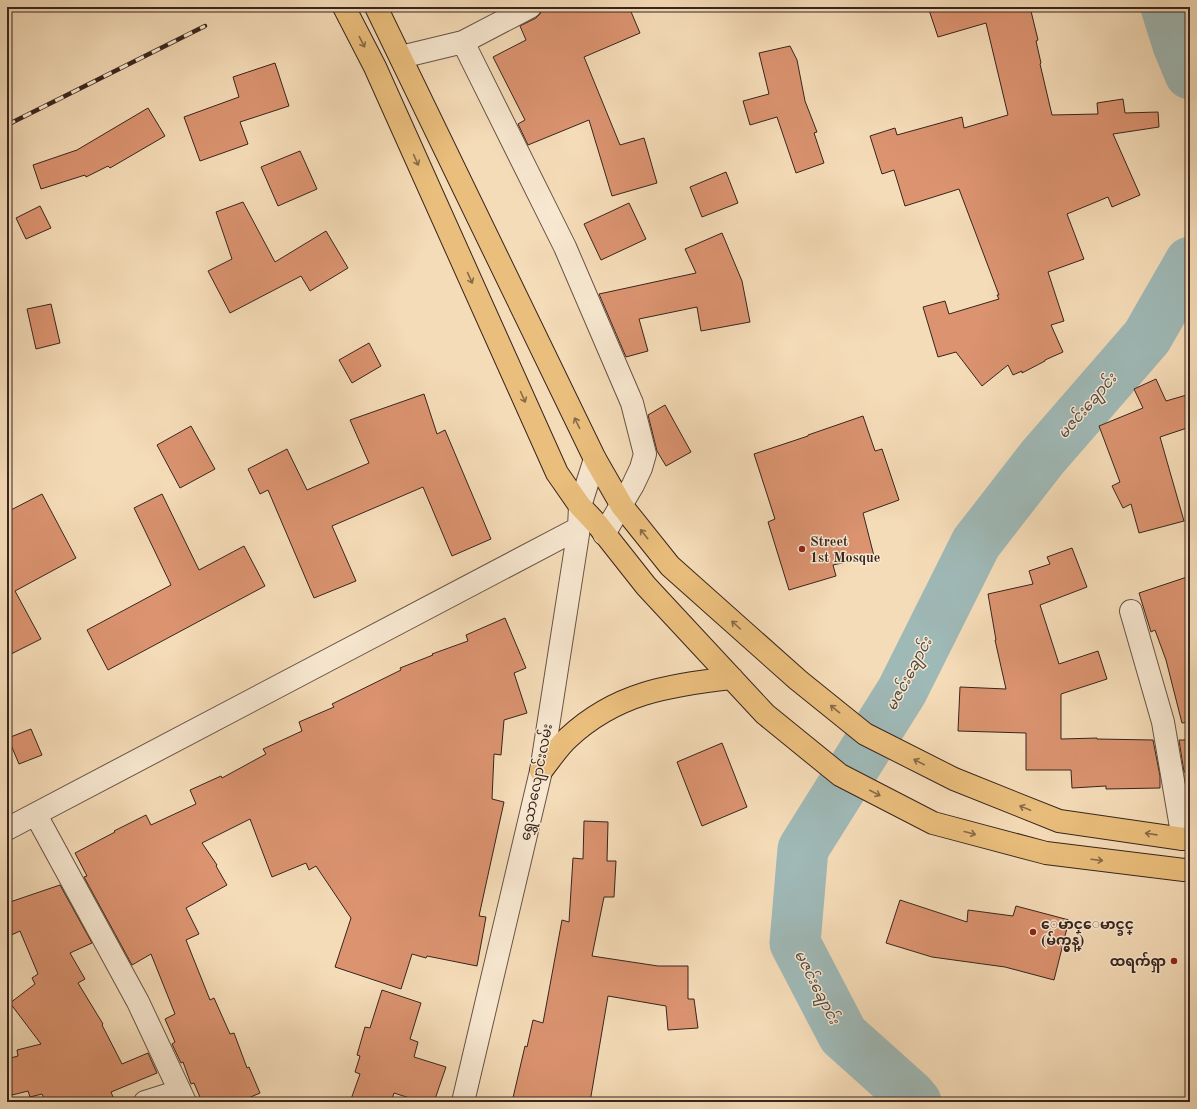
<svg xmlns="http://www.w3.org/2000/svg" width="1197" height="1109" font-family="'Old Standard TT','Noto Sans Myanmar',serif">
  <rect width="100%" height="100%" fill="#f5dcb8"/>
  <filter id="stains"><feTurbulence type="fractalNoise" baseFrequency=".005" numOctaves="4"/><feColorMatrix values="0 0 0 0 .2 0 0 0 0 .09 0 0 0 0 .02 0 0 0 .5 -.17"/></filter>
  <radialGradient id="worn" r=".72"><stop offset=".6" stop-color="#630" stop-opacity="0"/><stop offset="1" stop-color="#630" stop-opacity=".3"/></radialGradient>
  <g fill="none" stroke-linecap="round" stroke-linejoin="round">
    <path stroke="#9fb9b7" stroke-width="51" d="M 1166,7 L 1178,45 L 1190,74
      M 916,1102 L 910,1095 L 843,1035 L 795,943 L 803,849 L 902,691 L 976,543 L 1042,458 L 1147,337 L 1190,262"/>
  </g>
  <path fill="#db9370" stroke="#38251e" d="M 549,7 L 629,7 L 640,33 L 584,57 L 620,145 L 644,138 L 657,183 L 612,196 L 589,120 L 528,145 L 518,124 L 525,120 L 493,57 L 526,40 L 520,26 L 536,18 L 540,14 L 542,10 Z
    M 928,7 L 1030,7 L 1038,40 L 1036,41 L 1041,63 L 1040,64 L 1052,115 L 1098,114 L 1097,103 L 1123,99 L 1125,113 L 1158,112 L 1159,127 L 1113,134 L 1140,195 L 1112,207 L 1108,197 L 1067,214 L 1084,259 L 1048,272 L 1064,321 L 1051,325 L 1063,352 L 1045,360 L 1045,361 L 1022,373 L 1022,371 L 1013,375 L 1008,365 L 982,386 L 956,352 L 938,357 L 923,307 L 945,301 L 949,314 L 999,299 L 997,295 L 999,295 L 959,189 L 905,206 L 894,170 L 882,174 L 870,136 L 895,128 L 897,135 L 962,117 L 964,128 L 1008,115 L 986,23 L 938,37 Z
    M 790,46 L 797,60 L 805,101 L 817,132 L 814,133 L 824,163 L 796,173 L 777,117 L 750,125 L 743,101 L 769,94 L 759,53 Z
    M 275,63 L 289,106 L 240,122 L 248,144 L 200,161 L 184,117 L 239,97 L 233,77 Z
    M 148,108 L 165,136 L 110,168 L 108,166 L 86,177 L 85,175 L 41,189 L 33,165 L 77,150 Z
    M 300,151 L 317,189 L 278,206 L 261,167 Z
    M 726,172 L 738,203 L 702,217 L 690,187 Z
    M 243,202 L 275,262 L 326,231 L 348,268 L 310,291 L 301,276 L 230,313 L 208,271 L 232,259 L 216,212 Z
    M 629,203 L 646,239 L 601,260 L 584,224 Z
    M 40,206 L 51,228 L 26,239 L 16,218 Z
    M 722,233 L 742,281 L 750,322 L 701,331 L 697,307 L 639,319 L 648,351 L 626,357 L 599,294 L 696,273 L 685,249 Z
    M 51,304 L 60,343 L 36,349 L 27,309 Z
    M 369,343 L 381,366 L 352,383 L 339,360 Z
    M 1156,379 L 1166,401 L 1190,394 L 1190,427 L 1160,437 L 1184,521 L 1139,533 L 1131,504 L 1123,508 L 1112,486 L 1120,482 L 1099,426 L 1143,408 L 1134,389 Z
    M 424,394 L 437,434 L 445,430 L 491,539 L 452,556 L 423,487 L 332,526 L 356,581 L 314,598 L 268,490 L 260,494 L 248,469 L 287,449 L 307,490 L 369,463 L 350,420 Z
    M 665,405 L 691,452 L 666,466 L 657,451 L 648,415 Z
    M 863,416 L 875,451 L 882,449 L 899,500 L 863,513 L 874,556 L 833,565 L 836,576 L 789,590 L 768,522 L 775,519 L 754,454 L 808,436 L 808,435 Z
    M 191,426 L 215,469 L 180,488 L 157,445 Z
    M 42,494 L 76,558 L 15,591 L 41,639 L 7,656 L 7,512 Z
    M 162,494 L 199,570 L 244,546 L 265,586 L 108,670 L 87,630 L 171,585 L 134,508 Z
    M 1072,548 L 1087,587 L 1040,605 L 1059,664 L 1098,651 L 1107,679 L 1061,694 L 1061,739 L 1097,738 L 1097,739 L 1153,740 L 1160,776 L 1160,788 L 1106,789 L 1106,786 L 1072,788 L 1071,770 L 1026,770 L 1026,733 L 958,731 L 960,687 L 1006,689 L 995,640 L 996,640 L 988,594 L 1033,584 L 1029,571 L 1050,564 L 1047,557 Z
    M 1190,576 L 1190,722 L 1182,723 L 1166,660 L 1155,630 L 1151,632 L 1139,593 Z
    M 505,618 L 526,668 L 514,673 L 527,713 L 504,720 L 501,755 L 494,754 L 492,799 L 504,802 L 479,916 L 486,917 L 477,966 L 427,956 L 426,958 L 412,954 L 401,989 L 335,967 L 351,918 L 316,866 L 309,870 L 306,863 L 272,877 L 250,819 L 202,843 L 217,865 L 216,866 L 227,885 L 186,908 L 199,934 L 186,940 L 210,1000 L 214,998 L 230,1034 L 234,1033 L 247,1068 L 249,1067 L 260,1093 L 239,1102 L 202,1102 L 194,1083 L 191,1084 L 183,1062 L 181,1063 L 172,1044 L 175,1042 L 165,1019 L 175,1014 L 151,954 L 132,965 L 84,877 L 87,876 L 75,853 L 115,832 L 114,831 L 146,815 L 151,825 L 196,804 L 190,790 L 221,776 L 222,778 L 266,754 L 263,749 L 302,731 L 299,722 L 334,707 L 332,704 L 401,670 L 400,668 L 433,655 L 432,654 L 468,641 L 466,635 Z
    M 31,729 L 42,755 L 19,764 L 8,738 Z
    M 1179,740 L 1190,740 L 1190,771 L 1184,772 Z
    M 722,743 L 747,807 L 702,826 L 677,762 Z
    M 584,821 L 608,822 L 607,861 L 616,861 L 614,897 L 604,897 L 592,956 L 658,966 L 688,966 L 688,999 L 694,999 L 698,1028 L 668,1030 L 666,1006 L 608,996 L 590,1102 L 512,1102 L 525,1046 L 527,1047 L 533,1020 L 543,1023 L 562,920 L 569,922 L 573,858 L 583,859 Z
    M 60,885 L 92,943 L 70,953 L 85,979 L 78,983 L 103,1024 L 102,1025 L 122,1064 L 148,1053 L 157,1073 L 111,1092 L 115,1102 L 46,1102 L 42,1094 L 30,1097 L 28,1091 L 12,1095 L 7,1077 L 7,1059 L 18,1056 L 17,1050 L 41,1044 L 10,1003 L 35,984 L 32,978 L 38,974 L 20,931 L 7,937 L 7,903 Z
    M 900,900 L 967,922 L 968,910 L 1013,916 L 1016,906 L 1069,920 L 1054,980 L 1005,967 L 932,957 L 886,943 Z
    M 382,990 L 421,1003 L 410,1039 L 418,1042 L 414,1057 L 446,1067 L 434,1102 L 422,1102 L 394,1093 L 391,1102 L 350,1102 L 360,1074 L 355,1072 L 360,1056 L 357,1055 L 365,1027 L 370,1028 Z"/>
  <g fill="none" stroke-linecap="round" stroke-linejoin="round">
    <defs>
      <path id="minor" d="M 463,42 L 565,247 L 632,403 L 645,454 L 641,468 L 633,485 L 604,534
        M 401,57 L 463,42 L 530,7
        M 1131,611 L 1163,722 L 1183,839
        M 36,815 L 138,1002 L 185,1102
        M 7,829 L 579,528
        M 145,1102 L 180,1091
        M 463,1102 L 541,771 L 579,528 L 580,506 L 595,459"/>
      <path id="highway" d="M 344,7 L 375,67 L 557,473 L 580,506 L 597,524 L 646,586 L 765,714 L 840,775 L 933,823 L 1046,853 L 1184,870 L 1190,869
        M 376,7 L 595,459 L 622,506 L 670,566 L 798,680 L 865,734 L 954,779 L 1059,821 L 1183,839 L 1190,838
        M 541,771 C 550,760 558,747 568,738 C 616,693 669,685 732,678"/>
    </defs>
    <use href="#minor" stroke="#675344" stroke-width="24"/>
    <use href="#highway" stroke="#38251e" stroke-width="24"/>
    <use href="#minor" stroke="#f8e8d1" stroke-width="22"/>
    <use href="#highway" stroke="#eabe7c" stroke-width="22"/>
    <defs>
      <path id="rail" d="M 7,125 L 205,26"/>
    </defs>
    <use href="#rail" stroke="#38251e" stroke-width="4.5"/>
    <use href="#rail" stroke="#f8e8d1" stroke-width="3" stroke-dasharray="9" stroke-linecap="butt"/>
  </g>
  <defs><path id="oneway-shaft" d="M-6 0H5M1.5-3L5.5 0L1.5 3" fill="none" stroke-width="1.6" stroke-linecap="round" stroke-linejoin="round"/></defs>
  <g stroke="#886a48">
    <use href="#oneway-shaft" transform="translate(362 42) rotate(63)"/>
    <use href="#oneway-shaft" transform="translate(416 160) rotate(66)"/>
    <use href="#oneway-shaft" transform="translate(470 278) rotate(66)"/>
    <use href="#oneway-shaft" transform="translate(523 397) rotate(66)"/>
    <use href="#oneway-shaft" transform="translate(577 423) rotate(-116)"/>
    <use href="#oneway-shaft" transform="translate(644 534) rotate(-129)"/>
    <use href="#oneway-shaft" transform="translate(736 625) rotate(-138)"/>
    <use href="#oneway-shaft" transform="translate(835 709) rotate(-141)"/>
    <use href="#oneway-shaft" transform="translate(919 762) rotate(-153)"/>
    <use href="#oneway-shaft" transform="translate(875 793) rotate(27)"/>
    <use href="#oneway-shaft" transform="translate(1025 808) rotate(-158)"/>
    <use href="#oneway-shaft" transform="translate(970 833) rotate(15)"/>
    <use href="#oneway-shaft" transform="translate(1151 834) rotate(-172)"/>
    <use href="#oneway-shaft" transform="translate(1097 860) rotate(7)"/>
  </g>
  <g fill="#8f2418" stroke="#f8e8d1" stroke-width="1.5">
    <circle cx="802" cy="549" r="4"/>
    <circle cx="1033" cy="932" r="4"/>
    <circle cx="1174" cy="961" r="4"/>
  </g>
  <g text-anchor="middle" stroke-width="3" stroke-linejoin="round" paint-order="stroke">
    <g font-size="14" font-weight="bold" fill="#38251e" stroke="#f8e8d1" text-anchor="start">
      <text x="810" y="546">Street<tspan x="810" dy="16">1st Mosque</tspan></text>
      <text x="1041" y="929">ေမာင္ေမာင္ခင္<tspan x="1041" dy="16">(မ်က္မွန္)</tspan></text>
      <text x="1166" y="966" text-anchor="end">ထရက်ရှာ</text>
    </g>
    <g font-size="14" fill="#38251e" stroke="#f8e8d1">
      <text transform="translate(536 782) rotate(-79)" y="5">ရွှေသာလျောင်းလမ်း</text>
    </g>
    <g font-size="15" font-style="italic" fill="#524a44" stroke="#f8e8d1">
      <text transform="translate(1087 406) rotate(-49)" y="5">မဇင်းချောင်း</text>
      <text transform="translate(909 674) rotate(-62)" y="5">မဇင်းချောင်း</text>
      <text transform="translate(817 987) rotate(63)" y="5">မဇင်းချောင်း</text>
    </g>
  </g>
  <rect width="1197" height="1109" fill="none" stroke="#f5dcb8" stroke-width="24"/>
  <rect x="8" y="8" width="1181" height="1093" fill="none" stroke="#38251e" stroke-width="2"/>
  <rect x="12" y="12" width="1173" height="1085" fill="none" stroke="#38251e"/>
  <rect width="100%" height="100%" filter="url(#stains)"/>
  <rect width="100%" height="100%" fill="url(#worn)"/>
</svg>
